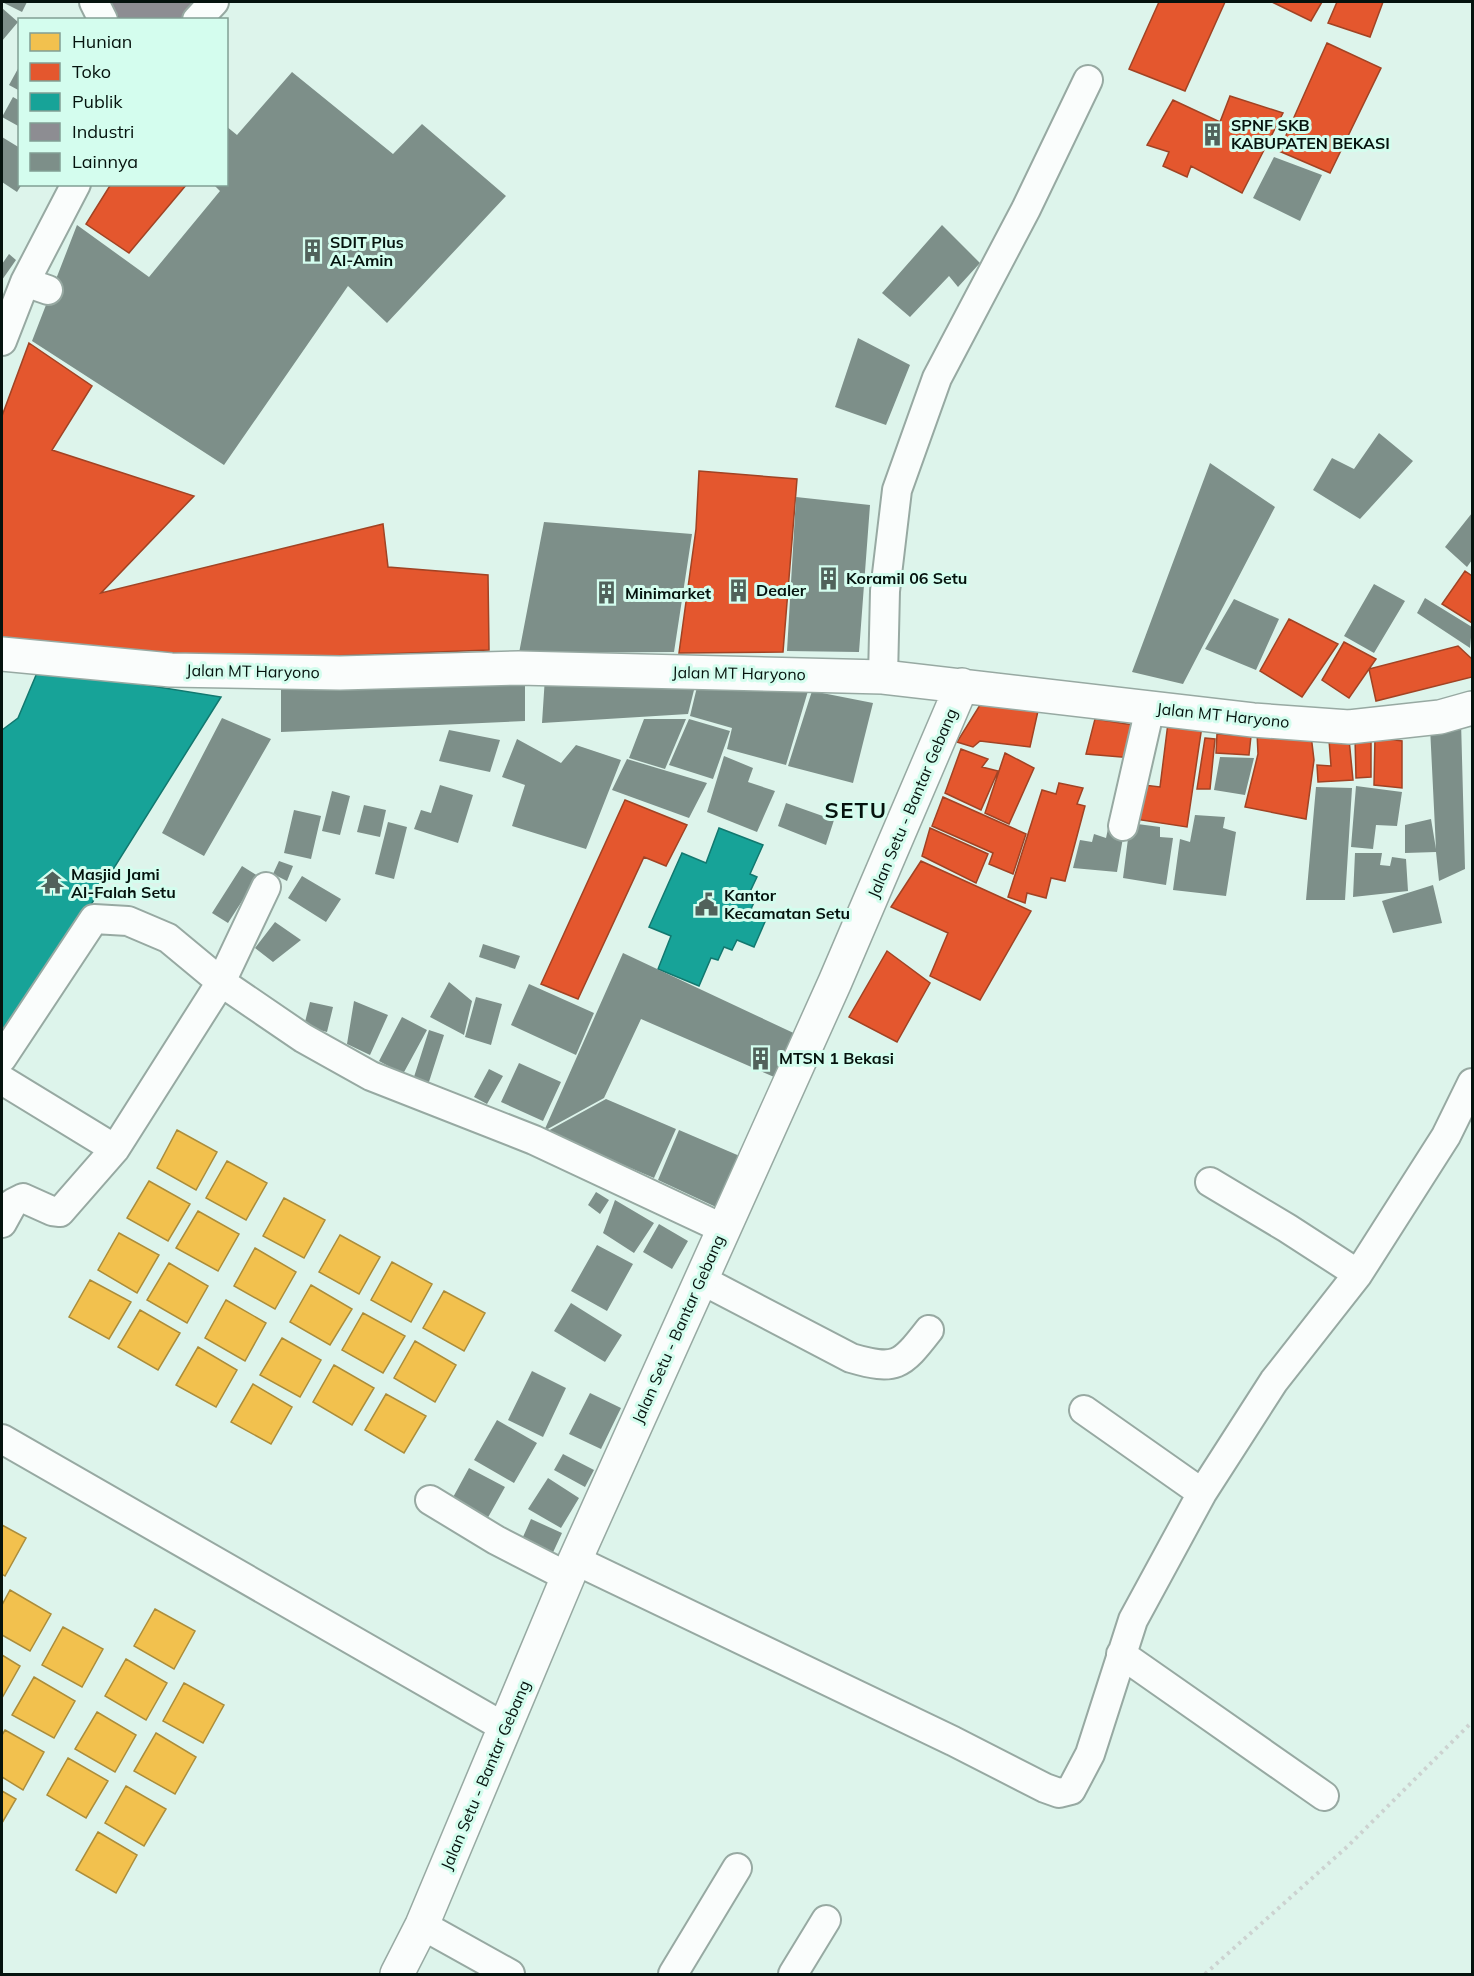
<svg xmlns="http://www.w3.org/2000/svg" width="1474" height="1976" font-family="Mulish,sans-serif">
  <rect width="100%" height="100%" fill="#ddf4eb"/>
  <path fill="#f2c14e" stroke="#ab8d3b" stroke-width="1.5" d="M 177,1130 L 217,1152 L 196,1190 L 157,1168 Z
    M 227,1161 L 267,1183 L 246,1220 L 206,1198 Z
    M 149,1181 L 190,1204 L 168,1241 L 127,1218 Z
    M 284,1198 L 325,1220 L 304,1258 L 263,1236 Z
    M 198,1211 L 239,1234 L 218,1271 L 176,1248 Z
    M 119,1233 L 159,1255 L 137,1293 L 98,1270 Z
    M 340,1235 L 380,1257 L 359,1294 L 319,1272 Z
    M 255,1248 L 296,1272 L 275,1309 L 234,1286 Z
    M 392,1262 L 432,1284 L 411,1322 L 371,1300 Z
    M 169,1263 L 208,1286 L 187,1323 L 147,1300 Z
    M 90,1280 L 131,1302 L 109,1339 L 69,1317 Z
    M 311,1285 L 352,1309 L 330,1345 L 290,1322 Z
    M 444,1291 L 485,1313 L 464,1351 L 423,1328 Z
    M 226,1300 L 266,1323 L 245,1361 L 205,1338 Z
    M 140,1310 L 180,1333 L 158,1370 L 118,1347 Z
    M 363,1313 L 405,1336 L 383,1373 L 342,1350 Z
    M 282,1338 L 321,1360 L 300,1397 L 260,1375 Z
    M 415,1341 L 456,1365 L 435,1402 L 394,1378 Z
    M 198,1347 L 237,1370 L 216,1407 L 176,1385 Z
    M 334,1365 L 374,1388 L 352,1425 L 313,1402 Z
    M 253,1384 L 292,1407 L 271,1444 L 231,1422 Z
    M 386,1394 L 426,1416 L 404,1453 L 365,1430 Z
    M 2,1525 L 26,1538 L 5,1576 L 2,1574 Z
    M 10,1590 L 51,1614 L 30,1651 L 2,1635 L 2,1605 Z
    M 155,1609 L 195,1631 L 174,1669 L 134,1646 Z
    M 63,1627 L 103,1649 L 82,1687 L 42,1665 Z
    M 2,1655 L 20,1666 L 2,1698 Z
    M 126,1659 L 167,1683 L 146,1720 L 105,1696 Z
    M 34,1677 L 75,1701 L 54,1738 L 12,1715 Z
    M 184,1683 L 224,1705 L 203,1743 L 163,1721 Z
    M 97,1712 L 136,1735 L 115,1772 L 75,1749 Z
    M 5,1730 L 44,1752 L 23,1790 L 2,1777 L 2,1735 Z
    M 156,1733 L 196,1757 L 175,1794 L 134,1771 Z
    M 68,1758 L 108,1781 L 86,1818 L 47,1795 Z
    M 126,1786 L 166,1809 L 144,1846 L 105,1823 Z
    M 2,1791 L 16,1799 L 2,1823 Z
    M 98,1832 L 137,1855 L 116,1893 L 76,1870 Z"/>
  <path fill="#e4572e" stroke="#a14324" stroke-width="1.5" d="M 1159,2 L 1225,2 L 1185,91 L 1129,69 Z
    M 1272,2 L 1322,2 L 1311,21 Z
    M 1337,2 L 1383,2 L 1370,37 L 1328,23 Z
    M 1327,43 L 1381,68 L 1330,173 L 1279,151 Z
    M 1230,96 L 1283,113 L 1242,193 L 1191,166 L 1187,177 L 1163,166 L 1169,152 L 1147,145 L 1173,100 L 1220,122 Z
    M 111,184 L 187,184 L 129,253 L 86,224 Z
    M 29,343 L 92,386 L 52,450 L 194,496 L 101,593 L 383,524 L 388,567 L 488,575 L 489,650 L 253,659 L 2,640 L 2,416 Z
    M 699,471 L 797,479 L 783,652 L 679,653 L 696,529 Z
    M 1465,571 L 1472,576 L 1472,623 L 1442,604 Z
    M 1289,619 L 1338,644 L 1302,697 L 1260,671 Z
    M 1344,642 L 1376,659 L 1349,698 L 1322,680 Z
    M 1458,646 L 1472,659 L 1472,677 L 1376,701 L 1369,669 Z
    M 980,705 L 1038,711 L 1030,747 L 980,741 L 973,747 L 957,742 Z
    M 1095,719 L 1140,726 L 1133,758 L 1086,754 Z
    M 1168,723 L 1202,726 L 1187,827 L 1128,818 L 1136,784 L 1160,787 Z
    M 1257,732 L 1311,735 L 1314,760 L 1306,819 L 1245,807 L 1258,754 Z
    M 1217,734 L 1251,736 L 1249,755 L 1216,753 Z
    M 1355,737 L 1371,739 L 1371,777 L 1356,778 Z
    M 1375,737 L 1402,741 L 1402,788 L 1374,785 Z
    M 1205,738 L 1215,739 L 1210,789 L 1197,789 Z
    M 1349,739 L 1353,780 L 1318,782 L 1317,765 L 1331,766 L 1329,740 Z
    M 961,749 L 988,759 L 982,767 L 998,771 L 981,810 L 945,793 Z
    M 1005,753 L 1034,768 L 1009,824 L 985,813 Z
    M 1059,783 L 1083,788 L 1077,804 L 1085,806 L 1065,881 L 1051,878 L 1046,898 L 1027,893 L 1025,903 L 1008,897 L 1042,790 L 1056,794 Z
    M 943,797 L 1026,834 L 1013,874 L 989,864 L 993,853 L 932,826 Z
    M 625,800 L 687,825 L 666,866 L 644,857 L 578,999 L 541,984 Z
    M 930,828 L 988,854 L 976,883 L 922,856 Z
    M 921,861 L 1031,911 L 980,1000 L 930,976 L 948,933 L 891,907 Z
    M 887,951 L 930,983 L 897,1042 L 849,1017 Z"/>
  <path fill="#17a398" stroke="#12786f" stroke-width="1.5" d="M 39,668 L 221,697 L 5,1042 L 2,1036 L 2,730 L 18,718 Z
    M 719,828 L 763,845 L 750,874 L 757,877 L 748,896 L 756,898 L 751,909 L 768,915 L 754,947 L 737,940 L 732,950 L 724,947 L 718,960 L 711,958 L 699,986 L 658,969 L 671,936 L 649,927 L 682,853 L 706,863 Z"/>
  <path fill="#8d8d92" stroke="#64686a" stroke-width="1.5" d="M 110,2 L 204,2 L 186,20 L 120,20 Z"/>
  <path fill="#7d8f89" d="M 2,2 L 27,2 L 22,12 Z
    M 2,8 L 18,22 L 2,41 Z
    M 20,65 L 20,91 L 9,85 Z
    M 292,72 L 393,154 L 422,124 L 506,196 L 387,323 L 348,286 L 224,465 L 32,341 L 77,225 L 149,277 L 220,191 L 213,184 L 226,184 L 226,126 L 237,135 Z
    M 13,97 L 20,101 L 20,127 L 2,117 Z
    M 2,137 L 20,148 L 20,184 L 22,184 L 17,192 L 2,182 Z
    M 1274,157 L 1322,175 L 1300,221 L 1253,198 Z
    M 942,225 L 980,263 L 958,287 L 949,276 L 910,317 L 882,293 Z
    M 9,254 L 16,260 L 2,280 L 2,264 Z
    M 858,338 L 910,365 L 886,425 L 835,407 Z
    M 1379,433 L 1413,461 L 1360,519 L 1313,490 L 1332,458 L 1354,469 Z
    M 1210,463 L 1275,507 L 1183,684 L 1132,672 Z
    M 796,497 L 870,505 L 859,652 L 787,651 Z
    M 1472,513 L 1472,560 L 1467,567 L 1445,547 Z
    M 544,522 L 692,534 L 674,652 L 519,653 Z
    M 1374,584 L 1405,601 L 1374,653 L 1344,636 Z
    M 1425,598 L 1472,627 L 1470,648 L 1417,613 Z
    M 1234,599 L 1279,619 L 1256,670 L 1205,649 Z
    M 545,677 L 695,686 L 688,714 L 542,723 Z
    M 525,679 L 525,721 L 281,732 L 281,687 Z
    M 697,687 L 808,691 L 786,765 L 727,749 L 732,728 L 690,716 Z
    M 812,691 L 873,703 L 853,783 L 788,766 Z
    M 222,718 L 271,739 L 204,856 L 162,833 Z
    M 644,719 L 686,719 L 665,769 L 629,758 Z
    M 689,719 L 730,731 L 713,779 L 669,765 Z
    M 1461,721 L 1465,869 L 1439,881 L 1436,852 L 1405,853 L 1405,825 L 1431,819 L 1436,849 L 1430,727 Z
    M 449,730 L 500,740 L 490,772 L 439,761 Z
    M 517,739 L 561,763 L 576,745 L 621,760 L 586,849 L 512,826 L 525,785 L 502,777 Z
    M 724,756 L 753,768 L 748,782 L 775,791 L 757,832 L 707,812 Z
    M 1220,757 L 1254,758 L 1245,795 L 1214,790 Z
    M 627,759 L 707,783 L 689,818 L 612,790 Z
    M 440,785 L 473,795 L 458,843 L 414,829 L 421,810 L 431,813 Z
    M 1356,786 L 1402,792 L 1397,826 L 1376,825 L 1373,849 L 1351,847 Z
    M 1316,787 L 1352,788 L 1345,900 L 1306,900 Z
    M 332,791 L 350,796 L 340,835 L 322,831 Z
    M 786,803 L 834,820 L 826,845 L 778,826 Z
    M 364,805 L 386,810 L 380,837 L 357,832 Z
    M 294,810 L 321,816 L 311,859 L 284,853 Z
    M 1195,815 L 1225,817 L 1223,828 L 1236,832 L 1226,896 L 1173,890 L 1180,839 L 1190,842 Z
    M 388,822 L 407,827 L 394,879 L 375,874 Z
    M 1130,823 L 1160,827 L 1160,837 L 1173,838 L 1166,885 L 1123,878 Z
    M 1108,829 L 1124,832 L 1117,872 L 1073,868 L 1080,840 L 1092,842 L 1094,834 L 1106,838 Z
    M 1355,853 L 1382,853 L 1380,865 L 1390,866 L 1392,857 L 1406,859 L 1408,891 L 1353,897 Z
    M 279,861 L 293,866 L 287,881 L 273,874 Z
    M 242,866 L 258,876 L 228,923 L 212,913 Z
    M 302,876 L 341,899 L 326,922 L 288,898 Z
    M 1433,885 L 1442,923 L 1393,933 L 1382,901 Z
    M 275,922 L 301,940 L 273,962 L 255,948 Z
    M 483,944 L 520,956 L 515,969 L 479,957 Z
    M 623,953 L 800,1036 L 781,1080 L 641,1019 L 604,1098 L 544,1131 Z
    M 449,982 L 472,1001 L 464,1035 L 430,1017 Z
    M 529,984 L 594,1013 L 576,1055 L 511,1025 Z
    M 476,997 L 502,1004 L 491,1045 L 465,1037 Z
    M 354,1001 L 388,1015 L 370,1055 L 347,1044 Z
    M 310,1002 L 333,1007 L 327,1032 L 304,1026 Z
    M 402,1017 L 427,1030 L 403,1074 L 379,1061 Z
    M 429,1030 L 444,1035 L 428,1085 L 413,1080 Z
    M 519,1063 L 561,1082 L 543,1121 L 501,1102 Z
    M 489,1069 L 503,1076 L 487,1104 L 474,1097 Z
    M 606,1099 L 676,1129 L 654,1178 L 546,1132 Z
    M 679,1130 L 742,1157 L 716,1207 L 658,1180 Z
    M 596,1192 L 609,1200 L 600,1214 L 588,1205 Z
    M 615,1200 L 654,1223 L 634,1253 L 603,1233 Z
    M 659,1224 L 688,1241 L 672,1269 L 643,1252 Z
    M 597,1245 L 633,1264 L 607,1311 L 571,1291 Z
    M 571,1303 L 622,1335 L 605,1362 L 554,1331 Z
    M 532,1371 L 566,1388 L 543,1437 L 508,1420 Z
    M 590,1393 L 621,1408 L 601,1449 L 569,1434 Z
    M 497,1420 L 537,1443 L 514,1483 L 474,1460 Z
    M 563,1454 L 594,1470 L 585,1487 L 554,1470 Z
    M 469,1468 L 505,1487 L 486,1521 L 451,1501 Z
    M 548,1478 L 579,1498 L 561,1528 L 528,1509 Z
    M 531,1519 L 562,1533 L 549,1561 L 518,1548 Z"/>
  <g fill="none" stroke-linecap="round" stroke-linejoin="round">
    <defs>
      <path id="minor" d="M 94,2 L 103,20
        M 197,20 L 214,2
        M 25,282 L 48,290
        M 2,341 L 25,282 L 76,184
        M 883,677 L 885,591 L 897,490 L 937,378 L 1026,209 L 1088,80
        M 1123,826 L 1150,708
        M 2,1058 L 94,919 L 128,921 L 168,938 L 221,982 L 303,1038 L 371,1076 L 534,1140 L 724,1229
        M 2,1080 L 115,1149
        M 1210,1182 L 1287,1228 L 1358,1274
        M 2,1223 L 13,1203 L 23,1198 L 52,1211 L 60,1212 L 115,1149 L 221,982 L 266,887
        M 700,1279 L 851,1358 C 896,1371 901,1366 929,1330
        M 1084,1410 L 1202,1493
        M 2,1439 L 504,1727
        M 430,1500 L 496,1540 L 568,1577
        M 575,1560 L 953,1741 L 1045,1788 L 1059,1793 L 1071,1790 L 1090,1754 L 1133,1620 L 1202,1493 L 1274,1381 L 1358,1274 L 1446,1136 L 1472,1083
        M 1121,1654 L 1324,1796
        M 422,1925 L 510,1974
        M 673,1974 L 737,1868
        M 793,1974 L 826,1920"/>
      <path id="major" d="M 2,654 L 171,670 L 340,673 L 519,668 L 883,677 L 1253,720 L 1349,727 L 1440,717 L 1472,708
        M 397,1974 L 422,1925 L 575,1560 L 835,982 L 962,685"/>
    </defs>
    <use href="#minor" stroke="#97a9a2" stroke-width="32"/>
    <use href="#major" stroke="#97a9a2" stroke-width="36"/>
    <path stroke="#ccd2d0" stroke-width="4" stroke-dasharray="3 4.5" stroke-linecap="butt" d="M 1205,1974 L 1349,1845 L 1472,1722"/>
    <use href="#minor" stroke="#fafdfc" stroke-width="28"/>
    <use href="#major" stroke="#fafdfc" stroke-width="33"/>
  </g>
  <defs>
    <symbol id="building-bare" viewBox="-9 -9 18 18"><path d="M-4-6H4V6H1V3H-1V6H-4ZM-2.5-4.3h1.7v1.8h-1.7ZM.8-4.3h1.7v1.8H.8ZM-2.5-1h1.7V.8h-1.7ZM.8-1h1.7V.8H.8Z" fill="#51625b" stroke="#d4fdee" stroke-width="2.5" paint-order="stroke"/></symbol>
    <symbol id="temple-bare" viewBox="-9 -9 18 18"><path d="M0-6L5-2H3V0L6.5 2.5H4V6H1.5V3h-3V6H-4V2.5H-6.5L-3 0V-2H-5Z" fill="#51625b" stroke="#d4fdee" stroke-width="2.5" paint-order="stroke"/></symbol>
    <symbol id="civic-bare" viewBox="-9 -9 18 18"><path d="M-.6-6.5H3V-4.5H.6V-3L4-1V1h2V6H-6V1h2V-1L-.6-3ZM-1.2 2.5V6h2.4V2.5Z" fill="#51625b" stroke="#d4fdee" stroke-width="2.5" paint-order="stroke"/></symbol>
  </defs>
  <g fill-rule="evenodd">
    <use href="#building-bare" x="1196" y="118" width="33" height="33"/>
    <use href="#building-bare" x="296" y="234" width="33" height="33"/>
    <use href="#building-bare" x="812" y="562" width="33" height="33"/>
    <use href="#building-bare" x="722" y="574" width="33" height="33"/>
    <use href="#building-bare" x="590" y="576" width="33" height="33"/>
    <use href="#temple-bare" x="36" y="866" width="33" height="33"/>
    <use href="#civic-bare" x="690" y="888" width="33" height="33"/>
    <use href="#building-bare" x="744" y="1042" width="33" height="33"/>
  </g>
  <g text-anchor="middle" stroke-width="6" stroke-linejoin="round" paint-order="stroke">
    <g font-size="16" font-weight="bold" fill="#05130e" stroke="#d4fdee" text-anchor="start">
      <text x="1231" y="131">SPNF SKB<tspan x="1231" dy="18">KABUPATEN BEKASI</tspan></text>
      <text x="330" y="248">SDIT Plus<tspan x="330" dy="18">Al-Amin</tspan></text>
      <text x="846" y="584">Koramil 06 Setu</text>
      <text x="756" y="596">Dealer</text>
      <text x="625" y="599">Minimarket</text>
      <text x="71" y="880">Masjid Jami<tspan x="71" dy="18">Al-Falah Setu</tspan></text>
      <text x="724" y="901">Kantor<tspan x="724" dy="18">Kecamatan Setu</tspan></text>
      <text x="779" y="1064">MTSN 1 Bekasi</text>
    </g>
    <g font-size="16" fill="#05130e" stroke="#d4fdee">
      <text transform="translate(253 671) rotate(1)" y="6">Jalan MT Haryono</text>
      <text transform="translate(739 673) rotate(1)" y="6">Jalan MT Haryono</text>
      <text transform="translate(1223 715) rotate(6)" y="6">Jalan MT Haryono</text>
      <text transform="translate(912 803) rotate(-67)" y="6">Jalan Setu - Bantar Gebang</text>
      <text transform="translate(678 1329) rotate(-66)" y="6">Jalan Setu - Bantar Gebang</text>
      <text transform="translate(485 1775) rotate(-67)" y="6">Jalan Setu - Bantar Gebang</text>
    </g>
    <g font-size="22" font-weight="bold" letter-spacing="1.5" fill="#05130e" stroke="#d4fdee">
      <text x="856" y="818">SETU</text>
    </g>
  </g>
  <rect width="1474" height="1976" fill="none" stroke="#05130e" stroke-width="6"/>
  <rect x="18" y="18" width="210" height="168" fill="#d4fdee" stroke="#819f94" stroke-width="1.5"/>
  <rect x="30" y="33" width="30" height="18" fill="#f2c14e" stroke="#819f94" stroke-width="1.5"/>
  <text x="72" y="48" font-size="18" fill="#05130e">Hunian</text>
  <rect x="30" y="63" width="30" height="18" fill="#e4572e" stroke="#819f94" stroke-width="1.5"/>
  <text x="72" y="78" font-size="18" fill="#05130e">Toko</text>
  <rect x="30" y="93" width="30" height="18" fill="#17a398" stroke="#819f94" stroke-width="1.5"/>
  <text x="72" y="108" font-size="18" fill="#05130e">Publik</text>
  <rect x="30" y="123" width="30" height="18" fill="#8d8d92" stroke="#819f94" stroke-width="1.5"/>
  <text x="72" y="138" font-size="18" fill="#05130e">Industri</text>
  <rect x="30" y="153" width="30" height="18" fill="#7d8f89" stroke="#819f94" stroke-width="1.5"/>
  <text x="72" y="168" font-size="18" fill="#05130e">Lainnya</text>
</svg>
